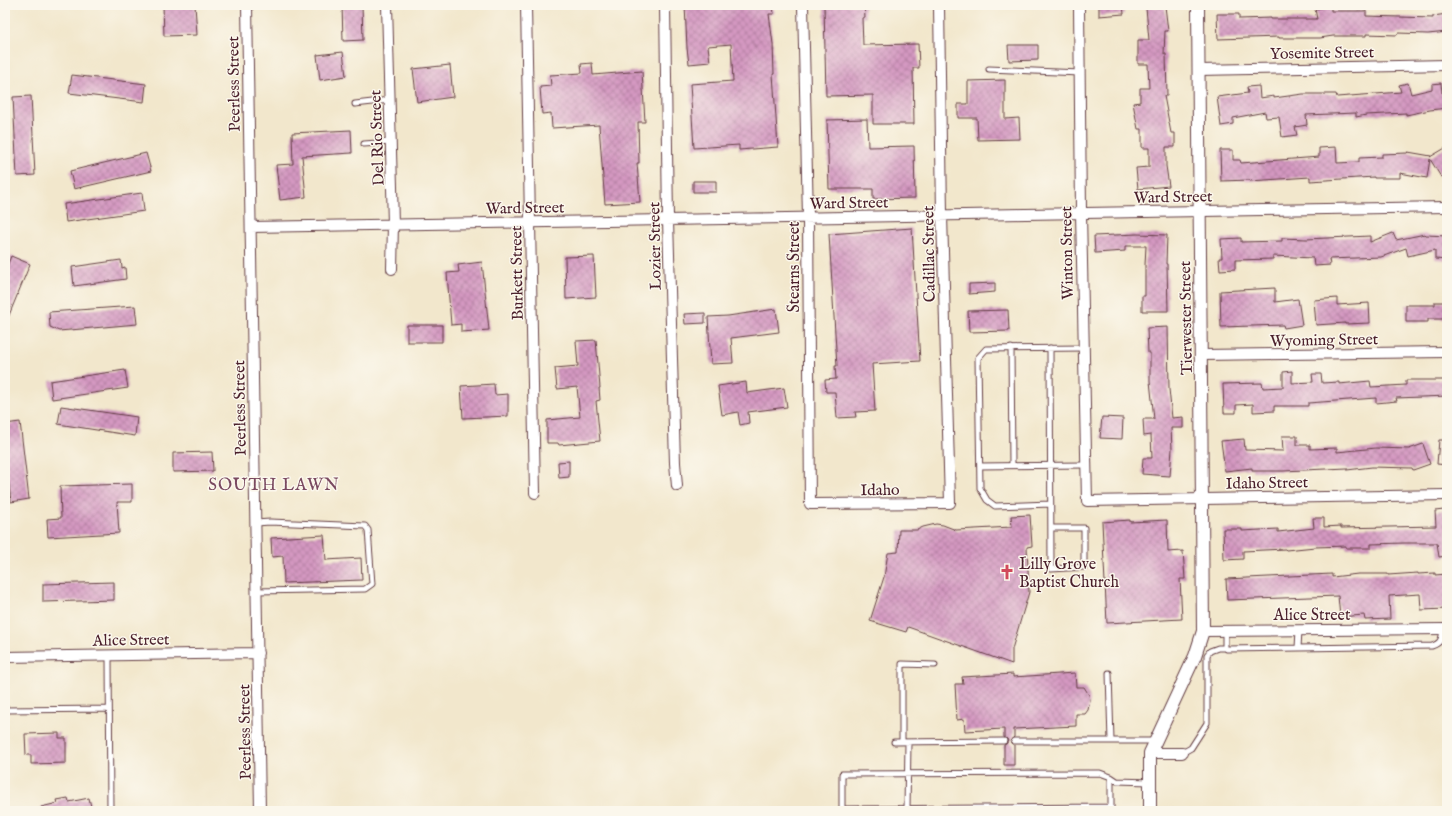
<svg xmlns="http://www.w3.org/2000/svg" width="1452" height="816" font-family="'IM FELL English',serif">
  <defs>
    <pattern id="building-cross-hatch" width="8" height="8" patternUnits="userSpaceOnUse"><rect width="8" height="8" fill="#d498c1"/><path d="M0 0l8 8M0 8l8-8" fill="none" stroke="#ae7b9d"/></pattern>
  </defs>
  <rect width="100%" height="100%" fill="#fbf7ec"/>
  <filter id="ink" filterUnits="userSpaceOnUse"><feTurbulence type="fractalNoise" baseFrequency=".025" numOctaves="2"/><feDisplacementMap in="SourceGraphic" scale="8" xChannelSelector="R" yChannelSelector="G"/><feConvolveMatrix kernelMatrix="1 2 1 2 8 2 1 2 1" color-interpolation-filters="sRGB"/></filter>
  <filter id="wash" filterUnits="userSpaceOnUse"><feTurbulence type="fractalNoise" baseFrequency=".012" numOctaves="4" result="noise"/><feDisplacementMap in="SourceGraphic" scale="16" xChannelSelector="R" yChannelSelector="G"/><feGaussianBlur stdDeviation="0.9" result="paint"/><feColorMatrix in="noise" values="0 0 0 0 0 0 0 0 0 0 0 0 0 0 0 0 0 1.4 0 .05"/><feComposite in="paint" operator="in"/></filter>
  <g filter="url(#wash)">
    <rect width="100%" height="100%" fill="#f2e7cc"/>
    <g id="blocks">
      <path fill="url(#building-cross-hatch)" d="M 163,5 L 195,5 L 197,35 L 164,36 Z
        M 342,5 L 362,5 L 363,40 L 343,41 Z
        M 685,5 L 773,5 L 774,14 L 769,14 L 773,44 L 774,74 L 773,74 L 778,147 L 739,150 L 739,145 L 694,148 L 690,84 L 733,81 L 731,44 L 708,46 L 710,62 L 689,64 L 687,48 Z
        M 824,5 L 864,5 L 865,17 L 862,18 L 863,45 L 918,44 L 919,68 L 913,68 L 914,124 L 873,124 L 873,95 L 826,96 Z
        M 1099,5 L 1123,5 L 1124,14 L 1099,16 Z
        M 1165,6 L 1168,31 L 1165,31 L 1164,54 L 1166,54 L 1167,96 L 1164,96 L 1171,133 L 1175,133 L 1175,147 L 1166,147 L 1166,166 L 1169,186 L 1138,189 L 1136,168 L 1149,167 L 1149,148 L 1142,148 L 1142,129 L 1138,129 L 1133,103 L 1140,102 L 1140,88 L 1149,88 L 1148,64 L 1138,64 L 1138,40 L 1149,40 L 1146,8 Z
        M 1331,6 L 1331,11 L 1366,11 L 1366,16 L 1433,18 L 1433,16 L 1447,14 L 1447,32 L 1428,34 L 1398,33 L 1397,35 L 1366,34 L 1366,36 L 1333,36 L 1320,38 L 1279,38 L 1279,37 L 1218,39 L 1217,14 L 1239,14 L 1239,19 L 1271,18 L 1271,19 L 1317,19 L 1315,9 Z
        M 1008,45 L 1038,45 L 1038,60 L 1009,61 Z
        M 343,52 L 346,76 L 320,80 L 317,55 Z
        M 592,63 L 593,75 L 642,71 L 645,122 L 638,122 L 639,163 L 637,163 L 640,202 L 605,204 L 599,125 L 552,128 L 551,113 L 542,114 L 540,87 L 551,86 L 550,75 L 582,73 L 581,64 Z
        M 450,65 L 453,97 L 417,102 L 413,69 Z
        M 72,75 L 146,84 L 144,102 L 69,93 Z
        M 1005,80 L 1005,119 L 1019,118 L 1020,139 L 978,140 L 977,118 L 958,118 L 958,104 L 968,104 L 968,81 Z
        M 1408,83 L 1411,94 L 1432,89 L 1432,84 L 1441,83 L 1442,93 L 1447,93 L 1447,108 L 1430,110 L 1406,115 L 1406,113 L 1366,115 L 1356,117 L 1356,113 L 1306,115 L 1307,125 L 1295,127 L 1297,135 L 1282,137 L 1279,117 L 1266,118 L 1265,112 L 1233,118 L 1233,124 L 1221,126 L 1217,97 L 1248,93 L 1247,87 L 1259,86 L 1260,98 L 1274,96 L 1274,98 L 1303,94 L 1336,94 L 1337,97 L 1401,92 L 1399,85 Z
        M 31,96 L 35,175 L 17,176 L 13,97 Z
        M 867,119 L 868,147 L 914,146 L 915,198 L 873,199 L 873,189 L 829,189 L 827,120 Z
        M 351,130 L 352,153 L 302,156 L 306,197 L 280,200 L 276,165 L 293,164 L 292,133 Z
        M 1336,147 L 1337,163 L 1359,162 L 1359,158 L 1382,157 L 1382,154 L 1407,153 L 1408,152 L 1431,156 L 1430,157 L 1447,147 L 1447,173 L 1441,177 L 1430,159 L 1427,178 L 1400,173 L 1400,178 L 1374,178 L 1374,177 L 1310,181 L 1310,177 L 1250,181 L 1250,180 L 1221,181 L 1220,150 L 1233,150 L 1233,160 L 1240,160 L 1241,163 L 1319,157 L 1319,148 Z
        M 146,153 L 151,171 L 74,189 L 70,171 Z
        M 693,181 L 716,181 L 716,192 L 693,192 Z
        M 142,193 L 144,211 L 66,222 L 64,204 Z
        M 912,228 L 920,361 L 872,364 L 875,411 L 855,412 L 856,417 L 837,418 L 835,392 L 826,392 L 825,380 L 836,379 L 835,366 L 837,366 L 829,234 Z
        M 1393,233 L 1396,240 L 1425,234 L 1426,235 L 1447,236 L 1447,260 L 1435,259 L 1435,250 L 1408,256 L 1406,248 L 1381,257 L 1329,259 L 1330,265 L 1314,266 L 1313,258 L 1273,256 L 1273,259 L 1235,260 L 1235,269 L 1220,270 L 1219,258 L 1222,258 L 1221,239 L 1241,238 L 1241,242 L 1282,241 L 1282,238 L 1306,239 L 1370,236 L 1370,242 Z
        M 1137,234 L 1167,235 L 1166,264 L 1167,264 L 1168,311 L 1142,311 L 1142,296 L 1145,296 L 1145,265 L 1146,246 L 1125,246 L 1125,251 L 1095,253 L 1094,236 Z
        M 11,256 L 30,264 L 5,325 L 5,272 Z
        M 594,256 L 596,297 L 566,299 L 565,257 Z
        M 121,260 L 122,268 L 125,267 L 126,279 L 74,286 L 72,267 Z
        M 482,262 L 489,330 L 461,332 L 461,324 L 451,325 L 447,273 L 459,272 L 458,265 Z
        M 995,283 L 995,292 L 969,294 L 969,284 Z
        M 1275,288 L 1275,302 L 1298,299 L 1302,325 L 1284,328 L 1283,325 L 1221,327 L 1220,291 Z
        M 1337,298 L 1337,305 L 1369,303 L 1370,323 L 1345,324 L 1345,323 L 1316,325 L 1314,300 Z
        M 1435,302 L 1447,302 L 1447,319 L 1428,319 L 1428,322 L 1406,322 L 1406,305 L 1435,305 Z
        M 135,306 L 137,324 L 59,331 L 50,327 L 49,312 Z
        M 776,309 L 779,332 L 731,338 L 733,363 L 711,364 L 708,317 L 728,316 Z
        M 1008,310 L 1009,331 L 969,332 L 968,311 Z
        M 705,313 L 705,323 L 685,324 L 684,314 Z
        M 407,325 L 442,325 L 442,342 L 407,342 Z
        M 1168,327 L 1169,389 L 1172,418 L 1183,417 L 1183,428 L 1171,428 L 1172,449 L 1170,476 L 1142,474 L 1143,458 L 1152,458 L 1151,435 L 1144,436 L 1143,419 L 1154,419 L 1150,381 L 1150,353 L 1148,353 L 1147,328 Z
        M 596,340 L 600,388 L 599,388 L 600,400 L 596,401 L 600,441 L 559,445 L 558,443 L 547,443 L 547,420 L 580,417 L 577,387 L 557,389 L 555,368 L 578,366 L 576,341 Z
        M 125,370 L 128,388 L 52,399 L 50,381 Z
        M 1292,371 L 1292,383 L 1313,382 L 1312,374 L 1321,374 L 1322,383 L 1339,382 L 1339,384 L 1370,381 L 1371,387 L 1406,385 L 1406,380 L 1447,380 L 1447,396 L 1396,398 L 1397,401 L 1376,403 L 1376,398 L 1308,403 L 1308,406 L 1274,406 L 1274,411 L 1253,412 L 1253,404 L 1236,405 L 1236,413 L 1224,413 L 1223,384 L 1262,383 L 1263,388 L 1283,387 L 1283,372 Z
        M 746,382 L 747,393 L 784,388 L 787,407 L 748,412 L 749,423 L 740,425 L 738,412 L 722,415 L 718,386 Z
        M 494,384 L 495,395 L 508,394 L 508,416 L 463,418 L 461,386 Z
        M 61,406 L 137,417 L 135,436 L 58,424 Z
        M 1102,417 L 1123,418 L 1122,439 L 1100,438 Z
        M 20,422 L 29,499 L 11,502 L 5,452 L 5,424 Z
        M 1282,436 L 1297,436 L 1297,445 L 1310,445 L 1310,449 L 1337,448 L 1337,452 L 1376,448 L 1409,449 L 1423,444 L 1430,464 L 1413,470 L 1412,468 L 1372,467 L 1347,470 L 1347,468 L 1283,471 L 1252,471 L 1252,468 L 1225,471 L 1221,441 L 1244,439 L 1245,450 L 1283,451 Z
        M 1439,440 L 1447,440 L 1447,465 L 1437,464 Z
        M 212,452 L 213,471 L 173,472 L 173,453 Z
        M 569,461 L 569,477 L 559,478 L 558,462 Z
        M 132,484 L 132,502 L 117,502 L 119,533 L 48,537 L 47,519 L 61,518 L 60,486 Z
        M 1444,510 L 1445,521 L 1447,520 L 1447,556 L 1439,557 L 1437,543 L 1404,543 L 1371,544 L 1371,548 L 1346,548 L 1346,546 L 1315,547 L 1286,550 L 1285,549 L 1243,551 L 1243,559 L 1224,560 L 1223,529 L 1242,529 L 1242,531 L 1278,529 L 1278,532 L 1314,528 L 1313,518 L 1324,518 L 1324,527 L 1341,526 L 1341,528 L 1436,526 L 1435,511 Z
        M 1030,515 L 1032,546 L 1027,547 L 1029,592 L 1012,649 L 1012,664 L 908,627 L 906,632 L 870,621 L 884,577 L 888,553 L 898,552 L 899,530 L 917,530 L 923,527 L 936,524 L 943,525 L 956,530 L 1012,527 L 1011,516 Z
        M 1130,520 L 1130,522 L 1167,520 L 1168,552 L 1183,551 L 1185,579 L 1180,579 L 1182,619 L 1107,623 L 1102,522 Z
        M 324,535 L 326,560 L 361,558 L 362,580 L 284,583 L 283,556 L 272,557 L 271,538 Z
        M 1418,573 L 1418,574 L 1435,573 L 1435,575 L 1447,574 L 1447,609 L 1421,610 L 1420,594 L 1389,596 L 1390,619 L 1365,620 L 1364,615 L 1340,617 L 1338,596 L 1227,600 L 1226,579 L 1332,574 L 1332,577 L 1358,574 L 1388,574 L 1388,575 Z
        M 114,582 L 114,600 L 43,602 L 43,584 Z
        M 1075,673 L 1076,687 L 1084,687 L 1089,695 L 1090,700 L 1088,710 L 1085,714 L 1076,714 L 1076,726 L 1014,729 L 1014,737 L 1010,741 L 1011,743 L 1014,745 L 1014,765 L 1004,765 L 1004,745 L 1006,744 L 1008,741 L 1007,739 L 1004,737 L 1004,729 L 965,731 L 964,719 L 957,720 L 955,684 L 963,684 L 962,677 L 1013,674 L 1013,677 Z
        M 59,733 L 59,738 L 66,738 L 66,763 L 31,764 L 31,755 L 26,755 L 25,734 Z
        M 68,798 L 69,802 L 89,798 L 92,811 L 41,811 L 41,807 L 58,803 L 57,800 Z"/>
    </g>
  </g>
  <g filter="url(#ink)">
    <use href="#blocks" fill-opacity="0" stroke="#633d43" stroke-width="1"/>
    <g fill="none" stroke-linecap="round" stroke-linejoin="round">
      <defs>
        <path id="service" d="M 989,69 L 1080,73
          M 355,104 L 390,100
          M 364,144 L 391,142
          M 1011,348 L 1012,465
          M 1050,348 L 1051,569 L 1084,567 L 1084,528 L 1051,528
          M 980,466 L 1085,465
          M 1050,504 L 995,506 L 987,500 L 980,488 L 978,358 L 986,349 L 1083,348
          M 256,523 L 270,522 L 365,526 L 368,530 L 372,584 L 365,589 L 257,591
          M 1225,631 L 1225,648 L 1227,649 L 1432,646 C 1441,643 1442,639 1443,629
          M 1298,648 L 1299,630
          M 109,656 L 110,811
          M 1109,673 L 1111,741
          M 5,710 L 109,709
          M 1014,741 L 1155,741
          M 894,742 L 1004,741
          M 902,742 L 902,664 L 935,665
          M 1182,753 L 1191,748 L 1207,723 L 1207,655 L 1210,651 L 1218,648 L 1225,648
          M 1111,777 L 1111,811
          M 842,809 L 1111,807
          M 907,810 L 908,742
          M 842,811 L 842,774 L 1100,773 L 1111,777 L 1117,781 L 1150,782"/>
        <path id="minor" d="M 247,5 L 260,811
          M 387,5 L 393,224 L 392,269
          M 526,5 L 535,493
          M 665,5 L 668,220 L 675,463 L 677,486
          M 803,5 L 808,217 L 810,504 L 950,503 L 942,215 L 939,5
          M 1079,5 L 1081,213 L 1087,501 L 1447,495
          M 1198,70 L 1447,65
          M 251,227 L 1447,207
          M 1201,355 L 1447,352
          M 1203,631 L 1447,629
          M 5,657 L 258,653
          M 1150,753 L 1182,753"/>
        <path id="tertiary" d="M 1150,811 L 1150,753 L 1195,656 L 1203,631 L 1198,5"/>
      </defs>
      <use href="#service" stroke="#633d43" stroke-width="7"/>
      <use href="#minor" stroke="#633d43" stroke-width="12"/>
      <use href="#tertiary" stroke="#633d43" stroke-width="14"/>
      <use href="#service" stroke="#fff" stroke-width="5"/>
      <use href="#minor" stroke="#fff" stroke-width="10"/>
      <use href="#tertiary" stroke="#fff" stroke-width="12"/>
    </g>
  </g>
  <defs>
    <symbol id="church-bare" viewBox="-9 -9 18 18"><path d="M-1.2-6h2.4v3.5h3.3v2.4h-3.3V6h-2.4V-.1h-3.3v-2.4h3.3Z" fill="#d1495b" stroke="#fbf7ec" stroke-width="2.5" paint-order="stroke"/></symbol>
  </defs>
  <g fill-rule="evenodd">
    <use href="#church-bare" x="996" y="561" width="22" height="22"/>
  </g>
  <g text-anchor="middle" stroke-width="3" stroke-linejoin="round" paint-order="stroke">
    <g font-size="16" fill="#4a1f2b" stroke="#fbf7ec">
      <text transform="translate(1322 52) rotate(-1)" y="6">Yosemite Street</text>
      <text transform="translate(233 84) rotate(-91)" y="6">Peerless Street</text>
      <text transform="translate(376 138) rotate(-92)" y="6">Del Rio Street</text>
      <text transform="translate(1173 196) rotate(-1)" y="6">Ward Street</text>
      <text transform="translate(849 202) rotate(-1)" y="6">Ward Street</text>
      <text transform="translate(525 207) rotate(-1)" y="6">Ward Street</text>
      <text transform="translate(654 246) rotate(-91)" y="6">Lozier Street</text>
      <text transform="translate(1066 253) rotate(-91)" y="6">Winton Street</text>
      <text transform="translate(928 254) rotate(-91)" y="6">Cadillac Street</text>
      <text transform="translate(793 267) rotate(-90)" y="6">Stearns Street</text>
      <text transform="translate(516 273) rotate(-91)" y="6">Burkett Street</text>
      <text transform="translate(1185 318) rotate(-91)" y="6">Tierwester Street</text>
      <text transform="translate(1324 339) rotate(-1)" y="6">Wyoming Street</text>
      <text transform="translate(239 408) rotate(-91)" y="6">Peerless Street</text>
      <text transform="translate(1267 482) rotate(-1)" y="6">Idaho Street</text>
      <text transform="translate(880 489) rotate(-1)" y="6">Idaho</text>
      <text x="1312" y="620">Alice Street</text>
      <text transform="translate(131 639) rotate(-1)" y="6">Alice Street</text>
      <text transform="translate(244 732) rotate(-91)" y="6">Peerless Street</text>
    </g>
    <g font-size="16" fill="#4a1f2b" stroke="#fbf7ec" text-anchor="start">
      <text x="1019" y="569">Lilly Grove<tspan x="1019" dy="18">Baptist Church</tspan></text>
    </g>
    <g font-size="17" letter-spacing="1" fill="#7a4960" stroke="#fbf7ec">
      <text x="274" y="490">SOUTH LAWN</text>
    </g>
  </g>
  <rect width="1452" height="816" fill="none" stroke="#fbf7ec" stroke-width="20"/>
</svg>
